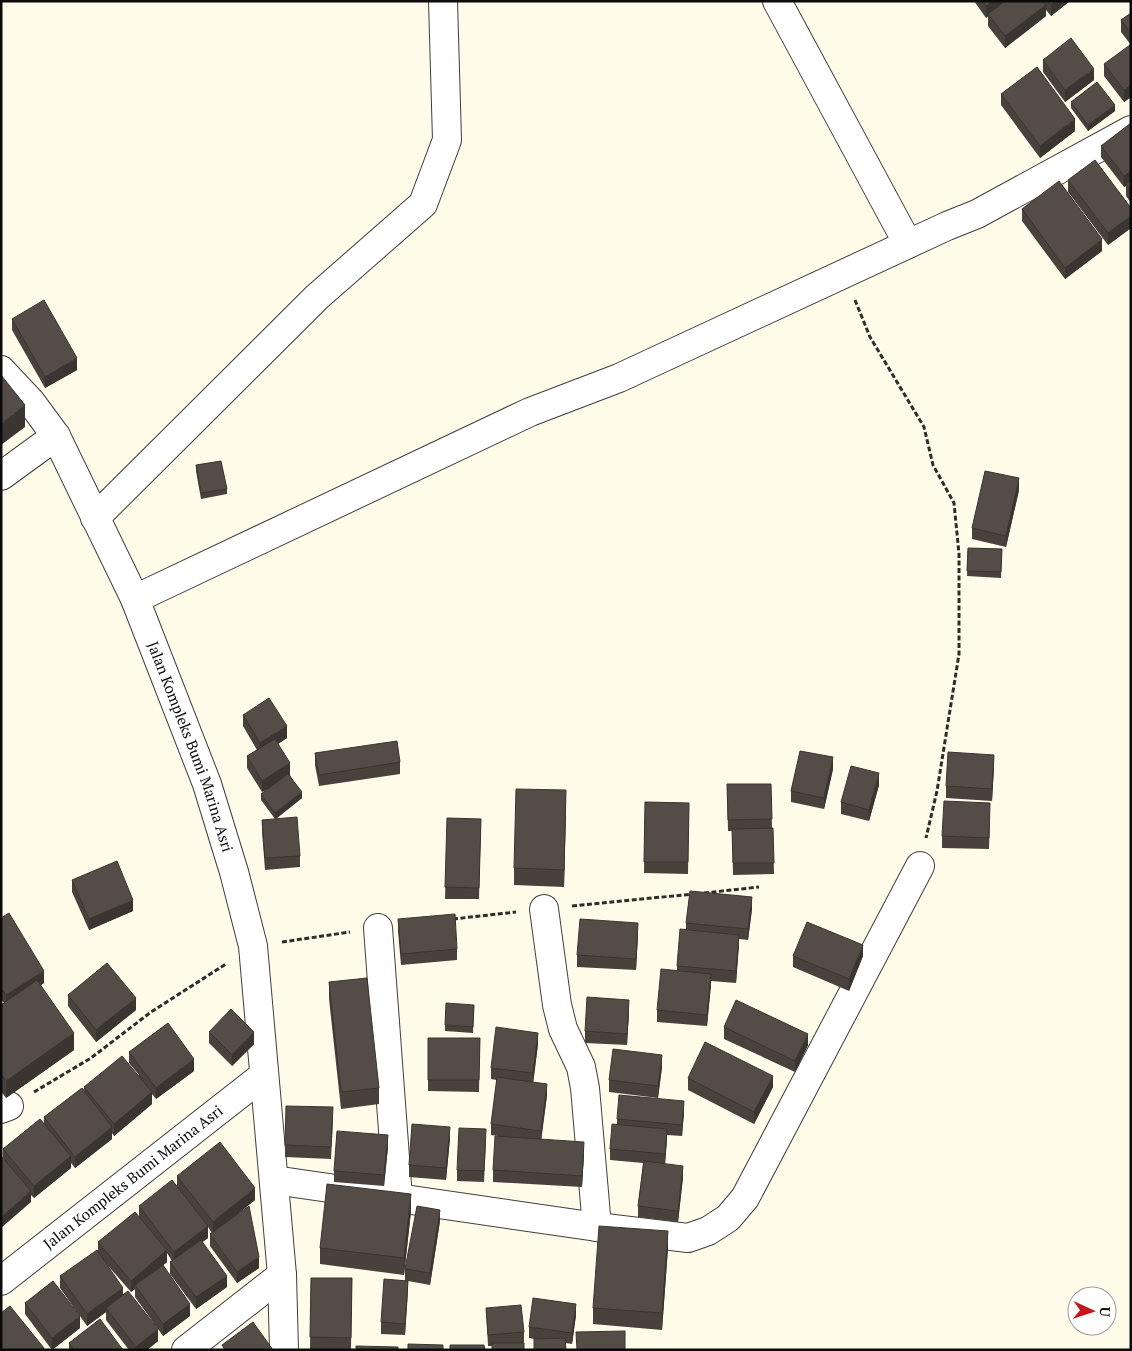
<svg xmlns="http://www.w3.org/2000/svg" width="1132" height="1351" font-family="'PT Serif',serif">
  <rect width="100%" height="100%" fill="#fffbe9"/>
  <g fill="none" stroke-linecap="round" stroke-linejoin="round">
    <defs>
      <g id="minor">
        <path d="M 777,1 L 908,244"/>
        <path id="s1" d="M 1,370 L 31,402 L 56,436 L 135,599 L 207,784 L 234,872 L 253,946 L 282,1275 L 284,1350"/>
        <path d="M 1,476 L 56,436"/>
        <path d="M 95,518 L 317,297 L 423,204 L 447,140 L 443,1"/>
        <path d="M 135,599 L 530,412 L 619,378 L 947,226 L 977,214 L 1131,130"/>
        <path d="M 544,909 L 557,1005 L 563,1029 L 581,1067 L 585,1088 L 597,1227"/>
        <path d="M 378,928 L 398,1198"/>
        <path d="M 1,1109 L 9,1106"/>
        <path d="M 274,1180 L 597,1227 L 688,1238 L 708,1231 L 728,1218 L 745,1198 L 920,866"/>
        <path id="s2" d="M 1,1281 L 264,1075"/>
        <path d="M 186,1350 L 282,1275"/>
      </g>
    </defs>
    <use href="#minor" stroke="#3e3e3e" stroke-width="30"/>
    <path stroke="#2d2d2d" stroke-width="3" stroke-dasharray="5 2.5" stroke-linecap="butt" d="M 855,300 L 870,337 L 924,427 L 933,465 L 954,503 L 959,554 L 959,654 L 937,791 L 926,838
      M 704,893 L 759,887
      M 572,906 L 693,894
      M 453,919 L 516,912
      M 282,942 L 350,932
      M 34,1092 L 91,1058 L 151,1012 L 226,964"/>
    <use href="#minor" stroke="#fff" stroke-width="28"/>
  </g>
  <path fill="#48413c" d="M 974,1 L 1070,1 L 1051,16 L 1046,10 L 1046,16 L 1005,48 L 988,26 L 988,16 L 986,18 Z
    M 1131,13 L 1131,45 L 1121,32 L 1121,20 Z
    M 1131,46 L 1131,97 L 1124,102 L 1104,76 L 1104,64 Z
    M 1043,60 L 1094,80 L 1065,102 L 1043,72 Z
    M 1001,94 L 1075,131 L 1040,158 L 1001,105 Z
    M 1071,102 L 1115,111 L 1088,131 L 1071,108 Z
    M 1131,123 L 1131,203 L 1126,196 L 1126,186 L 1124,187 L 1101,157 L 1101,146 Z
    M 1068,180 L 1131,208 L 1131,228 L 1108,245 L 1068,192 Z
    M 1022,209 L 1102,251 L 1065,279 L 1022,221 Z
    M 12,319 L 77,370 L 45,388 L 12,330 Z
    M 196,465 L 227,489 L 227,494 L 201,499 L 196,471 Z
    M 1019,490 L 1006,547 L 972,539 L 972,528 Z
    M 968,548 L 1002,549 L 1001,578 L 967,576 Z
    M 243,715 L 287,738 L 278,744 L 290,775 L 302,798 L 276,819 L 300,856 L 300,867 L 265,870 L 262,831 L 262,820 L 275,819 L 261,800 L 261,794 L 272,787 L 262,792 L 247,768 L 247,756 L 257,750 L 243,726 Z
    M 315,753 L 400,762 L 400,774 L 319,786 L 315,765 Z
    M 994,766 L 992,801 L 946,798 L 946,786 Z
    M 833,769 L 824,809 L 791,802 L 791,791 Z
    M 727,784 L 771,784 L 772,828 L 773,828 L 774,874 L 733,875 L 732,831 L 728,831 Z
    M 879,785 L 869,821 L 841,814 L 841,802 Z
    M 645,802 L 689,803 L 688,874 L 644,873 Z
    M 566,807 L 564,887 L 514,885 L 514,868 Z
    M 990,815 L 989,849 L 942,848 L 942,836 Z
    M 447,818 L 481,819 L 479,899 L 445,899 Z
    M 72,880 L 133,911 L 89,930 L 72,892 Z
    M 752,909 L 748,940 L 739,939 L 736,983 L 711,981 L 707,1026 L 657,1022 L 657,1010 L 677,971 L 677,966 L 686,929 L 686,923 Z
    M 1,918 L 44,983 L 41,985 L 74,1050 L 6,1098 L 1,1091 L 1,1005 L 4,1003 L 1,999 Z
    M 398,919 L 457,949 L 457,960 L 401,965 L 398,931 Z
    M 638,934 L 636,970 L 577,967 L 577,955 Z
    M 793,956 L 863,956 L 849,991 L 793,967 Z
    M 329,982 L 379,1088 L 379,1104 L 341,1109 L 329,999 Z
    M 68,995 L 136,1010 L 96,1042 L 68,1006 Z
    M 474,1005 L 473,1033 L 445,1031 L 445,1025 Z
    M 629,1011 L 627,1045 L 585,1043 L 585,1031 Z
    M 724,1027 L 808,1045 L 795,1072 L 724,1039 Z
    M 209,1032 L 254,1044 L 232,1066 L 209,1043 Z
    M 428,1038 L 480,1038 L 479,1092 L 428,1091 Z
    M 538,1044 L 533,1082 L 547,1095 L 541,1139 L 584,1154 L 582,1187 L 493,1182 L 493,1170 L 498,1136 L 491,1135 L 491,1124 L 497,1080 L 491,1079 L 491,1068 Z
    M 129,1052 L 194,1071 L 156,1099 L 152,1094 L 152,1104 L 114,1136 L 112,1133 L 112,1139 L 75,1168 L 71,1163 L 71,1168 L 34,1198 L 31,1195 L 31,1202 L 3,1158 L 3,1149 L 44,1124 L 44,1117 L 84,1091 L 84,1087 L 139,1075 L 129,1063 Z
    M 662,1067 L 658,1098 L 609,1092 L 609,1080 Z
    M 688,1078 L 773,1087 L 754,1124 L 688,1090 Z
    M 684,1112 L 682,1136 L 667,1135 L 665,1164 L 683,1177 L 678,1222 L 638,1217 L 638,1206 L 643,1163 L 610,1160 L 610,1149 L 617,1125 L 617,1119 Z
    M 333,1119 L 331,1159 L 285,1157 L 285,1145 Z
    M 450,1138 L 446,1180 L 409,1177 L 409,1165 Z
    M 486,1140 L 484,1182 L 457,1181 L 457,1170 Z
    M 388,1147 L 384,1186 L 334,1182 L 334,1171 Z
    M 177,1176 L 255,1200 L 237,1214 L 259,1268 L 237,1283 L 210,1246 L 210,1234 L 212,1233 L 208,1227 L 208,1238 L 202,1242 L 227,1287 L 196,1309 L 170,1274 L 170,1262 L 172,1261 L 167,1253 L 167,1262 L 163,1265 L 190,1316 L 163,1336 L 135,1297 L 135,1289 L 131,1292 L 103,1260 L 123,1295 L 158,1341 L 147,1350 L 129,1350 L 106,1320 L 106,1312 L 87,1326 L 60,1288 L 60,1276 L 98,1253 L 98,1242 L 139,1217 L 139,1206 L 177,1186 Z
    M 411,1211 L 404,1275 L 320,1264 L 320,1248 Z
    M 440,1221 L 430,1285 L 408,1281 L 405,1335 L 381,1334 L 381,1322 L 405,1281 L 405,1269 Z
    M 668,1248 L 662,1330 L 593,1324 L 593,1308 Z
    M 311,1278 L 352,1278 L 351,1350 L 310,1349 Z
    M 25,1303 L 80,1328 L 52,1350 L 25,1314 Z
    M 486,1308 L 524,1332 L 524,1350 L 492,1346 L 488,1346 Z
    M 576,1315 L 572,1344 L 566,1343 L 566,1350 L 534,1350 L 534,1339 L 529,1338 L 529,1327 Z
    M 69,1343 L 123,1350 L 69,1350 Z"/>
  <path fill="#3b3531" d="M 993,1 L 1008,1 L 988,14 L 988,16 L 986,18 L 986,6 Z
    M 1055,1 L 1070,1 L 1051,16 L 1051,5 Z
    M 1046,5 L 1046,16 L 1005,48 L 1005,36 Z
    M 1094,69 L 1094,80 L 1065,102 L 1065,90 Z
    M 1131,85 L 1131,97 L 1124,102 L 1124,90 Z
    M 1115,105 L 1115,111 L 1088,131 L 1088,125 Z
    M 1075,119 L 1075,131 L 1040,158 L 1040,146 Z
    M 1131,171 L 1131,182 L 1126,184 L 1126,186 L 1124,187 L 1124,176 Z
    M 1131,216 L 1131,228 L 1108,245 L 1108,233 Z
    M 1102,239 L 1102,251 L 1065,279 L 1065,268 Z
    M 77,358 L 77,370 L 45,388 L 45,377 Z
    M 25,405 L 25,427 L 1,445 L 1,424 Z
    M 1019,478 L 1019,490 L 1006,547 L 1006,536 Z
    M 287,726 L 287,738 L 260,755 L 260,743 Z
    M 994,755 L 994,766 L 992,801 L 992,789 Z
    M 833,757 L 833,769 L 824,809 L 824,798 Z
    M 290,763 L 290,775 L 262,792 L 262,781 Z
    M 879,773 L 879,785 L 869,821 L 869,810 Z
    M 566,790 L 566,807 L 564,887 L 564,870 Z
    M 302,792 L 302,798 L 275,819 L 275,813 Z
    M 752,897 L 752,909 L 748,940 L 748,929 Z
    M 133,900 L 133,911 L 89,930 L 89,919 Z
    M 638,923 L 638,934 L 636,970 L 636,959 Z
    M 739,935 L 739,946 L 736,983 L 736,971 Z
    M 863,945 L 863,956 L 849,991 L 849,979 Z
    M 44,971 L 44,983 L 6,1007 L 6,995 Z
    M 711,974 L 711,986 L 707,1026 L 707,1015 Z
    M 136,998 L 136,1010 L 96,1042 L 96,1030 Z
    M 629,1000 L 629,1011 L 627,1045 L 627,1034 Z
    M 254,1032 L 254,1044 L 232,1066 L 232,1055 Z
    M 74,1033 L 74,1050 L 6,1098 L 6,1081 Z
    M 538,1033 L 538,1044 L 533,1085 L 533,1073 Z
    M 808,1034 L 808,1045 L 795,1072 L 795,1061 Z
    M 662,1055 L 662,1067 L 658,1098 L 658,1086 Z
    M 194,1059 L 194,1071 L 156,1099 L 156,1088 Z
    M 773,1076 L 773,1087 L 754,1124 L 754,1112 Z
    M 547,1084 L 547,1095 L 541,1142 L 541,1131 Z
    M 152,1092 L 152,1104 L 114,1136 L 114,1124 Z
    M 684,1101 L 684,1112 L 682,1136 L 682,1125 Z
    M 112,1127 L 112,1139 L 75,1168 L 75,1157 Z
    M 450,1127 L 450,1138 L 446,1180 L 446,1168 Z
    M 667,1129 L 667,1140 L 665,1165 L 665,1154 Z
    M 388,1135 L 388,1147 L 384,1186 L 384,1175 Z
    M 584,1142 L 584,1154 L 582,1187 L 582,1176 Z
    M 71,1156 L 71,1168 L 34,1198 L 34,1186 Z
    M 683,1166 L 683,1177 L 678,1222 L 678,1211 Z
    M 255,1188 L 255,1200 L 213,1234 L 213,1222 Z
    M 31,1191 L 31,1202 L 1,1228 L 1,1217 Z
    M 411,1194 L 411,1211 L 404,1275 L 404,1258 Z
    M 440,1210 L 440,1221 L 430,1285 L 430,1273 Z
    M 208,1226 L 208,1238 L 174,1263 L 174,1252 Z
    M 668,1231 L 668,1248 L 662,1330 L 662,1313 Z
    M 167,1250 L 167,1262 L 137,1287 L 135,1285 L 135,1289 L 131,1292 L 131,1281 Z
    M 259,1257 L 259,1268 L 237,1283 L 237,1272 Z
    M 227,1276 L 227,1287 L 196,1309 L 196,1297 Z
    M 408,1281 L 408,1292 L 405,1335 L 405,1324 Z
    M 123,1288 L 123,1300 L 106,1308 L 106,1312 L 87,1326 L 87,1314 Z
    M 190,1304 L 190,1316 L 163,1336 L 163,1324 Z
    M 576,1304 L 576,1315 L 572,1344 L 572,1333 Z
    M 80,1316 L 80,1328 L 52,1350 L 52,1338 Z
    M 158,1329 L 158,1341 L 147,1350 L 136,1350 L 136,1347 Z"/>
  <path fill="#544c46" stroke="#3b3531" d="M 983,1 L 993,1 L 986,6 Z
    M 1005,1 L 1043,1 L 1046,5 L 1005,36 L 988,14 Z
    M 1048,1 L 1055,1 L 1051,5 Z
    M 1131,13 L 1131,33 L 1121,20 Z
    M 1071,38 L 1094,69 L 1065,90 L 1043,60 Z
    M 1130,45 L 1131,46 L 1131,85 L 1124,90 L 1104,64 Z
    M 1037,67 L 1075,119 L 1040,146 L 1001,94 Z
    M 1097,82 L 1115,105 L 1088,125 L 1071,102 Z
    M 1131,123 L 1131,171 L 1124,176 L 1101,146 Z
    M 1095,160 L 1131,208 L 1131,216 L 1108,233 L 1068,180 Z
    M 1131,180 L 1131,191 L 1126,184 Z
    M 1059,181 L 1102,239 L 1065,268 L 1022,209 Z
    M 44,300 L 77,358 L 45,377 L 12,319 Z
    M 1,375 L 25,405 L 1,424 Z
    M 221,461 L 227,489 L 201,493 L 196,465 Z
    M 985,471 L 1019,478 L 1006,536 L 972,528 Z
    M 968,548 L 1002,549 L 1001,572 L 967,571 Z
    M 269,698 L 287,726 L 260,743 L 243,715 Z
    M 275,739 L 290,763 L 262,781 L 247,756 Z
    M 397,741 L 400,762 L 319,775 L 315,753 Z
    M 800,751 L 833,757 L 824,798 L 791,791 Z
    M 948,752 L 994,755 L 992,789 L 946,786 Z
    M 851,766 L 879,773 L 869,810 L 841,802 Z
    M 288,774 L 302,792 L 275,813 L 261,794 Z
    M 727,784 L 771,784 L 772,819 L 728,820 Z
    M 516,789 L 566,790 L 564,870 L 514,868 Z
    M 944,801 L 990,803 L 989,838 L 942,836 Z
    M 645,802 L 689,803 L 688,862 L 644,862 Z
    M 297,817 L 300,856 L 265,858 L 262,820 Z
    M 447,818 L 481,819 L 479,888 L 445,887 Z
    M 773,828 L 774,863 L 733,863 L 732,829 Z
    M 117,861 L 133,900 L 89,919 L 72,880 Z
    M 690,891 L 752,897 L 748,929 L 686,923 Z
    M 9,913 L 44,971 L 6,995 L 1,988 L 1,918 Z
    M 455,914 L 457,949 L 401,954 L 398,919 Z
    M 580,919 L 638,923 L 636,959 L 577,955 Z
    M 807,922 L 863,945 L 849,979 L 793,956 Z
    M 680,929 L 739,935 L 736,971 L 677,966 Z
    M 107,963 L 136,998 L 96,1030 L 68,995 Z
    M 661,969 L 711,974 L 707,1015 L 657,1010 Z
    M 367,978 L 379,1088 L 341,1092 L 329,982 Z
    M 37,980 L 74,1033 L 6,1081 L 1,1074 L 1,1005 Z
    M 587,997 L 629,1000 L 627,1034 L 585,1031 Z
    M 736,1000 L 808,1034 L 795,1061 L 724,1027 Z
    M 446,1003 L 474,1005 L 473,1027 L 445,1025 Z
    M 231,1009 L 254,1032 L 232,1055 L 209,1032 Z
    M 168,1023 L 194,1059 L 156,1088 L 129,1052 Z
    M 496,1027 L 538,1033 L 533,1073 L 491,1068 Z
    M 428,1038 L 480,1038 L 479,1080 L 428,1080 Z
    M 705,1042 L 773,1076 L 754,1112 L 688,1078 Z
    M 613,1049 L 662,1055 L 658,1086 L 609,1080 Z
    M 122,1056 L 152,1092 L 114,1124 L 84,1087 Z
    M 497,1077 L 547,1084 L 541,1131 L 491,1124 Z
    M 82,1088 L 112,1127 L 75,1157 L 44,1117 Z
    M 619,1095 L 684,1101 L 682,1125 L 617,1119 Z
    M 286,1106 L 333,1107 L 331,1147 L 285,1145 Z
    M 40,1119 L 71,1156 L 34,1186 L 3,1149 Z
    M 412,1124 L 450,1127 L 446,1168 L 409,1165 Z
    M 612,1124 L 667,1129 L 665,1154 L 610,1149 Z
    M 459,1128 L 486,1129 L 484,1171 L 457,1170 Z
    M 337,1131 L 388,1135 L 384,1175 L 334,1171 Z
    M 495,1136 L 584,1142 L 582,1176 L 493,1170 Z
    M 220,1142 L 255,1188 L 213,1222 L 177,1176 Z
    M 1,1156 L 31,1191 L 1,1217 Z
    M 644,1161 L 683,1166 L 678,1211 L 638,1206 Z
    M 172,1180 L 208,1226 L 174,1252 L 139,1206 Z
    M 327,1184 L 411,1194 L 404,1258 L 320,1248 Z
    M 249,1206 L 259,1257 L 237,1272 L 210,1234 Z
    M 417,1206 L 440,1210 L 430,1273 L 405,1269 Z
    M 135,1212 L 167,1250 L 131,1281 L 98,1242 Z
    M 599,1226 L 668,1231 L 662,1313 L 593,1308 Z
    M 201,1240 L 227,1276 L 196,1297 L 170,1262 Z
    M 97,1250 L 123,1288 L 87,1314 L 60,1276 Z
    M 163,1265 L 190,1304 L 163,1324 L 135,1285 Z
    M 311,1278 L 352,1278 L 351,1338 L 310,1337 Z
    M 384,1279 L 408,1281 L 405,1324 L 381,1322 Z
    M 53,1281 L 80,1316 L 52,1338 L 25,1303 Z
    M 128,1291 L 158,1329 L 136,1347 L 106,1308 Z
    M 533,1298 L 576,1304 L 572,1333 L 529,1327 Z
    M 521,1305 L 524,1332 L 488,1335 L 486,1308 Z
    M 10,1306 L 44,1348 L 42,1350 L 1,1350 L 1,1313 Z
    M 100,1319 L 123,1350 L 74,1350 L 69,1343 Z
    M 253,1322 L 273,1350 L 225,1350 L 222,1345 Z
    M 625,1331 L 625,1350 L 577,1350 L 576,1332 Z
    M 565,1338 L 566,1350 L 534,1350 L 534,1339 Z
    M 492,1343 L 524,1343 L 524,1350 L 492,1350 Z
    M 408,1344 L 443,1345 L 443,1350 L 408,1350 Z
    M 450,1345 L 484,1345 L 485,1350 L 450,1350 Z
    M 356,1346 L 398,1347 L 398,1350 L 356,1350 Z"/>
  <g text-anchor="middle" stroke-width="5" stroke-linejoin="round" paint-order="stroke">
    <g font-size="15" fill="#0b0b0b" stroke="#fff">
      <text dy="5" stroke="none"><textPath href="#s1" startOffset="425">Jalan Kompleks Bumi Marina Asri</textPath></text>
      <text dy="5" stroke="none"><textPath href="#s2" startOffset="168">Jalan Kompleks Bumi Marina Asri</textPath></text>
    </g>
  </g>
  <rect width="1132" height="1351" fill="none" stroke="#0b0b0b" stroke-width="5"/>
  <g transform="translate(1092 1311) rotate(93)"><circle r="24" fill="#ffffff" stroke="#9d9d9d"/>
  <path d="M0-4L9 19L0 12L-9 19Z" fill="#c6171d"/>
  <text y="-8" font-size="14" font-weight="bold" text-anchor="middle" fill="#0b0b0b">U</text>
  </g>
</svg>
